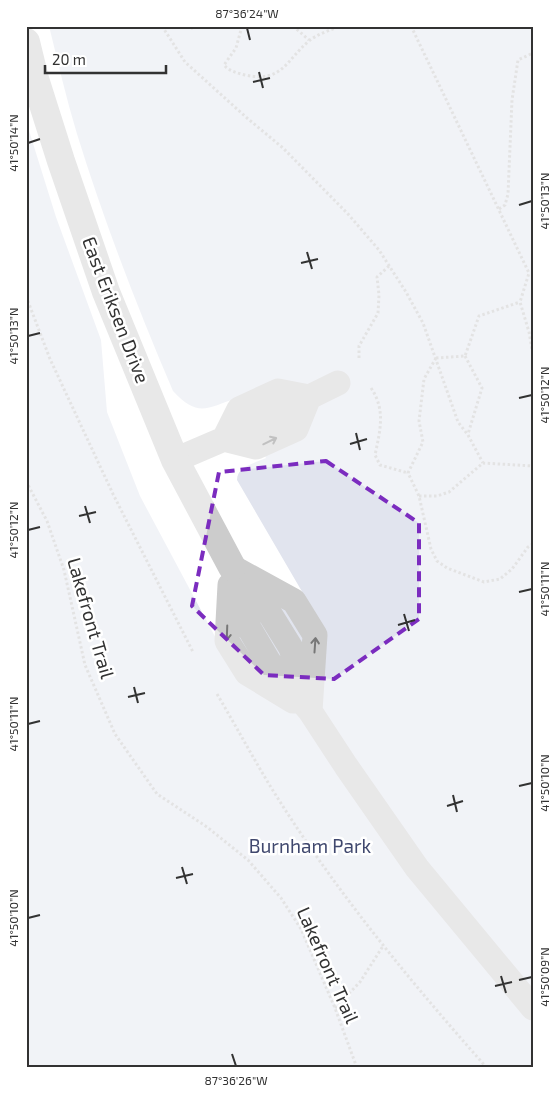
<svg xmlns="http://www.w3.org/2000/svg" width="559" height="1094" font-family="'Exo 2',sans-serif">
  <rect width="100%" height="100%" fill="#fff"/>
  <path fill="#e1e4ee" d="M 49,26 L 533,26 L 533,1068 L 26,1068 L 26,121 L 56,217 L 101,340 L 107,412 L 140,496 L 219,644 L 304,595 L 237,480 C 237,466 255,463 266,458 L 237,398 C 207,408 198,418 173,391 C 137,307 104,221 77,134 C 66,98 58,62 49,26 Z"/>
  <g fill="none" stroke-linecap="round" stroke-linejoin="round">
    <path stroke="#c2c2c2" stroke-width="3" stroke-dasharray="2.5 2.5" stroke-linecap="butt" d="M 162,26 L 185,62 L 247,118 L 283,148 L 348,214 L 379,250 L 406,292 L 423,323 L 458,422 L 468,435 L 483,463
      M 191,26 L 192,28 L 194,26
      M 242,26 L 236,48 L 224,65 C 229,71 237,73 245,75 C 283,83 286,60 309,41 C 317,34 331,30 340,26
      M 293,26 L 309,40
      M 411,26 L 529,273 L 520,302 L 529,332 L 533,355
      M 531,26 L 533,30
      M 499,209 L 505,205 L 508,194 L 512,100 L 518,60 L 533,53
      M 26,296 L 50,359 L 113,494 L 193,652
      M 465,356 L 482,388 L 468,434
      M 359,358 L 359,346 L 378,313 L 379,295 L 377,277 L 389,266
      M 436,358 L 424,379 L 419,421 L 423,442 L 408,473 L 419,496 L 431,549 L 437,561 L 447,568 L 484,582 L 500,579 L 512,569 L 528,547 L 533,544
      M 436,358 L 465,356 L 479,316 L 520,302
      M 371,388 C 386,410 380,431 375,455 L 380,465 L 408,473
      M 26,481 L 47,521 L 64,570 L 85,665 L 115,734 L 157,794 L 207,827 L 248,860 L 281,898 L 301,929 L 335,1008 L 357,1068
      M 419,496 L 437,496 L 449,492 L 483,463 L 533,466
      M 217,694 C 236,726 253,758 272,789 C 334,889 409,980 487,1068
      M 335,1008 L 360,982 L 383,946"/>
    <path stroke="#ccc" stroke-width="25" d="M 224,439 L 256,447 L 296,429 L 309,397
      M 224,439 L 239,409 L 278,391 L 309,397
      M 175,460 L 224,439 L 338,383
      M 232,567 L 249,628 L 269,662 L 310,711 L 346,766 L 417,868 L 533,1008
      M 232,567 L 294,601 L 315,635 L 310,711
      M 241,578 L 270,614 L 291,648 L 306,697
      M 230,585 L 227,641 L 247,673 L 293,701"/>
    <path stroke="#ccc" stroke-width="28" d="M 26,42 L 35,79 L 61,161 L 106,292 L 175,460 L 232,567"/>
  </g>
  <defs><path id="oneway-shaft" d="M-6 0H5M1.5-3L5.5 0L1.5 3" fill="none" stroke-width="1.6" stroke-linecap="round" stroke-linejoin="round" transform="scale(1.25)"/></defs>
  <g stroke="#777">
    <use href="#oneway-shaft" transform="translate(270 441) rotate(-26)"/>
    <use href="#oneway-shaft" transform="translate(227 633) rotate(92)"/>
    <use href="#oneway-shaft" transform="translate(315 645) rotate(-86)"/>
  </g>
  <path d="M0 0H559V1094H0ZM 326,461 L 419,523 L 419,619 L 334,679 L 264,675 L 192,606 L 219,472 Z" fill="#fff" fill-opacity=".55" fill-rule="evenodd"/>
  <path fill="none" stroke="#7b2cbf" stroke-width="4" stroke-dasharray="10 6" stroke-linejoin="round" d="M 326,461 L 419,523 L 419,619 L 334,679 L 264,675 L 192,606 L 219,472 Z"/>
  <path fill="none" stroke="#323232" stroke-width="2" d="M 247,28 L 250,40M 259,72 L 263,88M 253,82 L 270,78M 28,143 L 40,139M 519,205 L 532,201M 307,252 L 312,269M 301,263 L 318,259M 28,336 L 40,333M 519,398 L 532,395M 356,433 L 360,450M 350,444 L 367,439M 85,506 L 90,523M 79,516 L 96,512M 28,530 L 40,527M 519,592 L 532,589M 404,614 L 409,631M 398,625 L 415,620M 134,687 L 138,703M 128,697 L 145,693M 28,724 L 40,721M 519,786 L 532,783M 453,795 L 457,812M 447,806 L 463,801M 182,867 L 187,884M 176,878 L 193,874M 28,918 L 40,915M 501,976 L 506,993M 519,980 L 532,977M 495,986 L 512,982M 232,1054 L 236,1066"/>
  <g text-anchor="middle" stroke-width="5" stroke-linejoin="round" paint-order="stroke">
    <g font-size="19" fill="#323232" stroke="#fff">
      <text transform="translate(116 310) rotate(69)" y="7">East Eriksen Drive</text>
      <text transform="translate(91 618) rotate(74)" y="7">Lakefront Trail</text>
      <text transform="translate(328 965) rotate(66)" y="7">Lakefront Trail</text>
    </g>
    <g font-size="19" fill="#40486e" stroke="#fff">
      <text x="310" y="853">Burnham Park</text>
    </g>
  </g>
  <rect width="559" height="1094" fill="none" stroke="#ffffff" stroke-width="55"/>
  <path d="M45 65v8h121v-8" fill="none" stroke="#323232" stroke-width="2.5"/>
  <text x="52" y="65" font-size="15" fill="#323232" stroke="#ffffff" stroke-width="4" paint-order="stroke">20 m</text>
  <rect x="28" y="28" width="504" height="1038" fill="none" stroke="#323232" stroke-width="2"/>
  <g font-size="12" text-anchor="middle" fill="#323232">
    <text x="247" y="18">87°36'24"W</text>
    <text transform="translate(14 143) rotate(-90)" y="4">41°50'14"N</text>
    <text transform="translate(545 201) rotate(-90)" y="4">41°50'13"N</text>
    <text transform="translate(14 336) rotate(-90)" y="4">41°50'13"N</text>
    <text transform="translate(545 395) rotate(-90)" y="4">41°50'12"N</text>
    <text transform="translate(14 530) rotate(-90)" y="4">41°50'12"N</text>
    <text transform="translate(545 589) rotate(-90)" y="4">41°50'11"N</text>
    <text transform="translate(14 724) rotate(-90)" y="4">41°50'11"N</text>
    <text transform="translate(545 783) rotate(-90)" y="4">41°50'10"N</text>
    <text transform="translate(14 918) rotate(-90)" y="4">41°50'10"N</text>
    <text transform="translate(545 977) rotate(-90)" y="4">41°50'09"N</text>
    <text x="236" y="1085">87°36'26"W</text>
  </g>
</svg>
